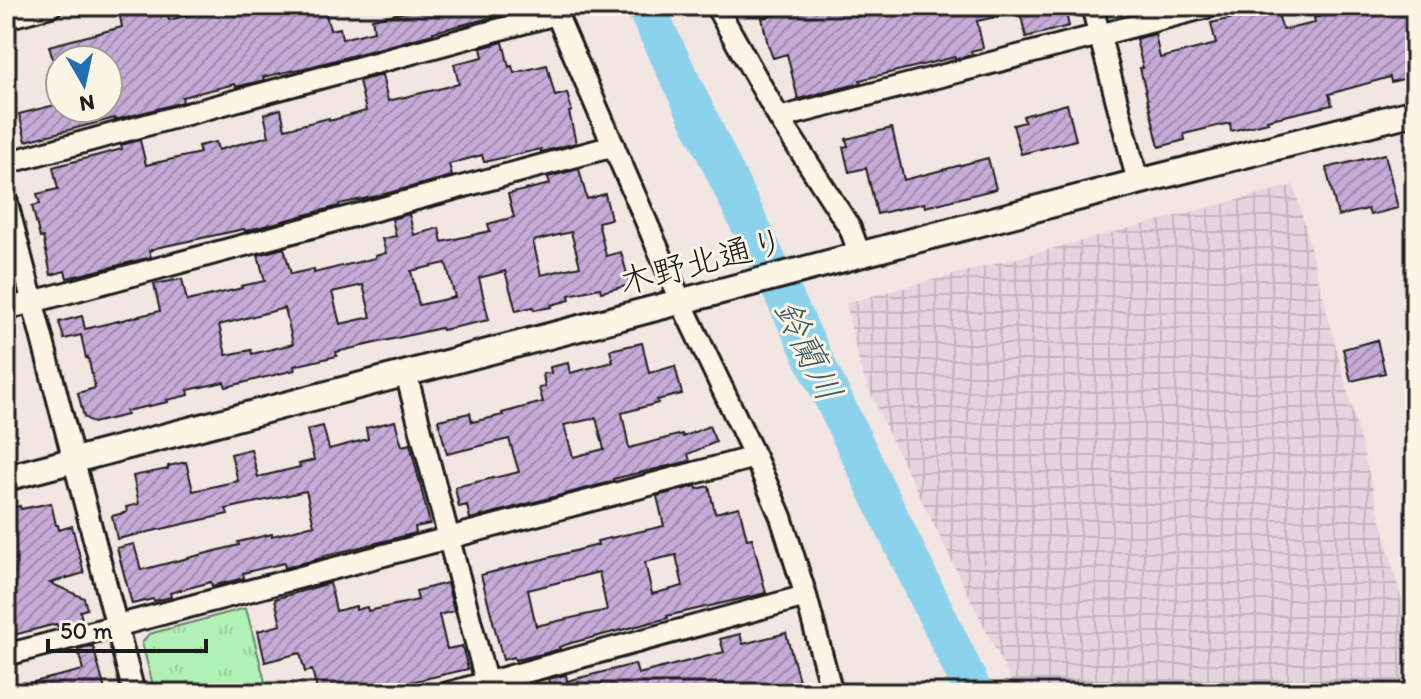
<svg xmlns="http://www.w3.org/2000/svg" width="1421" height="699" font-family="Itim,'Klee One',sans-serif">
  <defs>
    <pattern id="industrial-grid" width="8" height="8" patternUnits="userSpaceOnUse" patternTransform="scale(2)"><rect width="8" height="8" fill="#e4d4df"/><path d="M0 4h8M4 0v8" fill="none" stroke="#c3b5bf"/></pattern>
    <pattern id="park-tufts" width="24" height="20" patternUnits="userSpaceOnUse" patternTransform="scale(2)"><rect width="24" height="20" fill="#b1f0b7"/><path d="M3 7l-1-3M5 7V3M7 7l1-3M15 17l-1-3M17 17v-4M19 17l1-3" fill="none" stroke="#98cd9d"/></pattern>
    <pattern id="building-hatch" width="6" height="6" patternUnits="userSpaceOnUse" patternTransform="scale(2)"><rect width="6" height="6" fill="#c6aad7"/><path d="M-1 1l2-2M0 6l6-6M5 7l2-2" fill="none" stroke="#a08aae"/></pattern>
  </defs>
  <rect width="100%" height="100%" fill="#f1e6e2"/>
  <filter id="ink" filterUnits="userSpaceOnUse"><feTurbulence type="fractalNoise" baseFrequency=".0125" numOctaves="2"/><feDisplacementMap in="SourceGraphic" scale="16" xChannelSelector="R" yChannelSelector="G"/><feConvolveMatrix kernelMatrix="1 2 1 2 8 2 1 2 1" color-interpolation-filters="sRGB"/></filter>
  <g filter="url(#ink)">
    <path fill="url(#industrial-grid)" d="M 1294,185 L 1415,652 L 1415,693 L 1017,693 L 887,430 L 860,368 L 846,303 Z"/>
    <path fill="url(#park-tufts)" stroke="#66866a" stroke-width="2" d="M 246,608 L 268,693 L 155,693 L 142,643 L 149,634 Z"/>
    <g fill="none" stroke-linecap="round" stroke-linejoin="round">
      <path stroke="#8bd2ec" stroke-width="38" d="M 645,6 L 974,693"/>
    </g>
    <path fill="url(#building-hatch)" stroke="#1c1c1c" stroke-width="2" fill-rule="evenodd" d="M 118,6 L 165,6 L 169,20 L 212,9 L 212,6 L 324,6 L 330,30 L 340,28 L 342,39 L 374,31 L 372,19 L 434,6 L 514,6 L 514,12 L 433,32 L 433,34 L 313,66 L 263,77 L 264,80 L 236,87 L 235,84 L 182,97 L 183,102 L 115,120 L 115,118 L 26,141 L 19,114 L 59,104 L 59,108 L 113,108 L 108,85 L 108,60 L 53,60 L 49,46 L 122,27 Z
      M 772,6 L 1009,6 L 1010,14 L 977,21 L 983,48 L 971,51 L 972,55 L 955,59 L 955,57 L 860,80 L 861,83 L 798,99 L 787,54 L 773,58 L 768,45 L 762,18 L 775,15 Z
      M 1028,6 L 1064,6 L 1069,26 L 1026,37 L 1019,8 Z
      M 1362,6 L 1415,6 L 1415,19 L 1404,21 L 1415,69 L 1415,76 L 1391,82 L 1390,77 L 1329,94 L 1332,105 L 1267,120 L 1268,122 L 1231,131 L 1230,123 L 1184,134 L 1185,140 L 1159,147 L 1140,68 L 1143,68 L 1136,39 L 1155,34 L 1160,58 L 1216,44 L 1211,23 L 1276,8 L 1283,30 L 1315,23 L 1314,18 Z
      M 503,42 L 509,67 L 512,66 L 514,73 L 547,65 L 555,96 L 567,93 L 572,111 L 569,112 L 576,143 L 541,152 L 541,149 L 484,162 L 482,155 L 449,164 L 452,176 L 377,196 L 339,204 L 339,206 L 245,231 L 244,229 L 156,248 L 149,251 L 151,257 L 92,272 L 67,278 L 65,271 L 51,275 L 43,237 L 40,238 L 32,206 L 40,204 L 37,194 L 58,189 L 53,167 L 122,149 L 121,145 L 140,140 L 146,165 L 200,153 L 198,146 L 216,142 L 218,150 L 269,136 L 264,114 L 281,109 L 285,129 L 329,118 L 329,121 L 366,111 L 359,81 L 382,75 L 388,101 L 459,84 L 454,64 L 483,57 L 481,48 Z
      M 1067,104 L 1076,140 L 1021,154 L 1013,125 L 1025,122 L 1023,116 Z
      M 892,128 L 904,180 L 988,158 L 996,189 L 925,207 L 924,203 L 877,214 L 866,168 L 849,172 L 843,147 L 848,146 L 846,139 Z
      M 1385,154 L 1398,208 L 1370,215 L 1368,209 L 1338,216 L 1326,168 Z
      M 579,169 L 587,199 L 605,194 L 611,219 L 598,222 L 606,256 L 621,252 L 630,285 L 601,292 L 600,288 L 569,295 L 570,300 L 551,305 L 552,307 L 534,310 L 533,307 L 516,311 L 505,271 L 479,278 L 489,320 L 442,330 L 441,328 L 336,352 L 337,356 L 294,366 L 295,370 L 258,379 L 226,387 L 224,382 L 188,390 L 189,395 L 167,400 L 168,402 L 126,411 L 127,415 L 93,423 L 84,417 L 78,393 L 95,388 L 88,357 L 86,358 L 81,335 L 64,339 L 59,322 L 82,316 L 85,329 L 160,311 L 154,284 L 182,279 L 187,301 L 242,288 L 241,286 L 265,281 L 258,255 L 284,248 L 291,274 L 314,269 L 314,273 L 375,258 L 375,256 L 386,253 L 382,239 L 396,236 L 392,219 L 409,214 L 414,235 L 439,228 L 442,242 L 490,231 L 488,224 L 514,217 L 508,194 L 550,184 L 548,177 ZM 571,232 L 580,266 L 541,275 L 533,241 ZM 446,263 L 455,297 L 419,305 L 411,271 ZM 363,285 L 371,317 L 340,324 L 332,292 ZM 285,308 L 293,344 L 252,354 L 251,350 L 226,355 L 219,325 Z
      M 1377,340 L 1385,373 L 1351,381 L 1343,349 Z
      M 642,343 L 649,373 L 675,366 L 682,394 L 657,400 L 658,403 L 622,413 L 629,448 L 682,434 L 683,437 L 709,426 L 716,442 L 688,454 L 690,461 L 613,479 L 614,481 L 470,519 L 467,505 L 459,507 L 455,487 L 519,472 L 509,439 L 447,454 L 438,420 L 470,413 L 472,422 L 503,415 L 502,413 L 543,402 L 539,388 L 545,387 L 543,374 L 551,373 L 550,367 L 568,363 L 570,373 L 613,362 L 610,350 ZM 596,418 L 604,449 L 573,457 L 564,425 Z
      M 395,421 L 402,446 L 410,444 L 430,524 L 415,527 L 416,533 L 324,556 L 325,557 L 285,568 L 284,563 L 243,573 L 244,578 L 212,586 L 211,582 L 170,593 L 171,597 L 154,601 L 153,599 L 132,604 L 117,548 L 134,544 L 141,570 L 239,545 L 238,542 L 272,534 L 272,536 L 314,525 L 306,491 L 226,509 L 228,514 L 117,539 L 112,516 L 127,512 L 126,507 L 139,504 L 133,476 L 168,469 L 168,466 L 186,462 L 193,491 L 238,481 L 231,454 L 251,449 L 258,477 L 300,467 L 299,464 L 314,460 L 307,430 L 323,426 L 329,449 L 368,439 L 366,428 Z
      M 696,486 L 697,489 L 709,486 L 715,513 L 739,507 L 747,539 L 752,538 L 766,593 L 667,616 L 668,618 L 571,643 L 559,647 L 560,649 L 542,654 L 515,660 L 514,657 L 503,660 L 481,575 L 598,545 L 597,541 L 664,526 L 657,496 ZM 676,555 L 683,586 L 652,594 L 645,562 ZM 599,572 L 607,610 L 536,626 L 528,590 Z
      M 51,503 L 56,525 L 58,525 L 59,530 L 72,526 L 84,573 L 50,583 L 84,598 L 87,609 L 80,611 L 82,620 L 57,626 L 56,624 L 6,637 L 6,509 L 20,506 L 21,509 Z
      M 330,583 L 336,611 L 356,606 L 356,610 L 367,607 L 368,611 L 418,600 L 416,591 L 447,583 L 454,611 L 439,615 L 447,649 L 462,646 L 468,669 L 389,687 L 391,693 L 318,693 L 312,670 L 305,672 L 300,653 L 265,662 L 258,631 L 281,625 L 275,599 Z
      M 786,633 L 801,688 L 781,693 L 543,693 L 543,687 L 550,685 L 548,679 L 566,675 L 567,681 L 635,664 L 638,674 L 724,652 L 720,639 L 740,634 L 743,644 Z
      M 93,646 L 105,690 L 95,693 L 13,693 L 13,687 L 83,670 L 78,650 Z"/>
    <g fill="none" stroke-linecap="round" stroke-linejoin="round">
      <defs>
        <path id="minor" d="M 553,6 L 681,302 L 755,457 L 781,517 L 806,596 L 832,693
          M 716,6 L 779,118 L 850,228 L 860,255
          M 1092,6 L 1138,182
          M 6,18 L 51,6
          M 779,118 L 1211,6
          M 6,163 L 556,14
          M 6,199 L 134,693
          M 6,309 L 614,146
          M 406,373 L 489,693
          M 6,655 L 755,457
          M 448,693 L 806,596"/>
        <path id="tertiary" d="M 6,478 L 1138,182 L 1415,112"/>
      </defs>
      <use href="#minor" stroke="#1c1c1c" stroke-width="26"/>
      <use href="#tertiary" stroke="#1c1c1c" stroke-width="30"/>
      <use href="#minor" stroke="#fcf5e5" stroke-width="20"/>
      <use href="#tertiary" stroke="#fcf5e5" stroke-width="24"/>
    </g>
  </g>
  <g text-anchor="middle" stroke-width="6" stroke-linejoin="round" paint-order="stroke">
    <g font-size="34" fill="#1c1c1c" stroke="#fcf5e5">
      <text transform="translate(702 261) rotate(-15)" y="12">木野北通り</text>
    </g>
    <g font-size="36" font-style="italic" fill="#435c65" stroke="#fcf5e5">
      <text transform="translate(809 350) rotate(64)" y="13">鈴蘭川</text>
    </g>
  </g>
  <rect width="1421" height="699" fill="none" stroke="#fcf5e5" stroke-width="32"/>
  <rect x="16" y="16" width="1389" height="667" fill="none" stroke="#1c1c1c" stroke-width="3" filter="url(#ink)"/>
  <g transform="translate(84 84) rotate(171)"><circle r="38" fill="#fcf5e5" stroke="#a29e95" stroke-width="2"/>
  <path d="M0-6L14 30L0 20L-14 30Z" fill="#1f6fb2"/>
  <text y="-12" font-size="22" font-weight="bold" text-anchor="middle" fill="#1c1c1c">N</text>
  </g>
  <path d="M48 639v12h158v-12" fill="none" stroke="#1c1c1c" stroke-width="4"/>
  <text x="60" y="639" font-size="24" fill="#1c1c1c" stroke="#fcf5e5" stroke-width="6" paint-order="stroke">50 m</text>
</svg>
